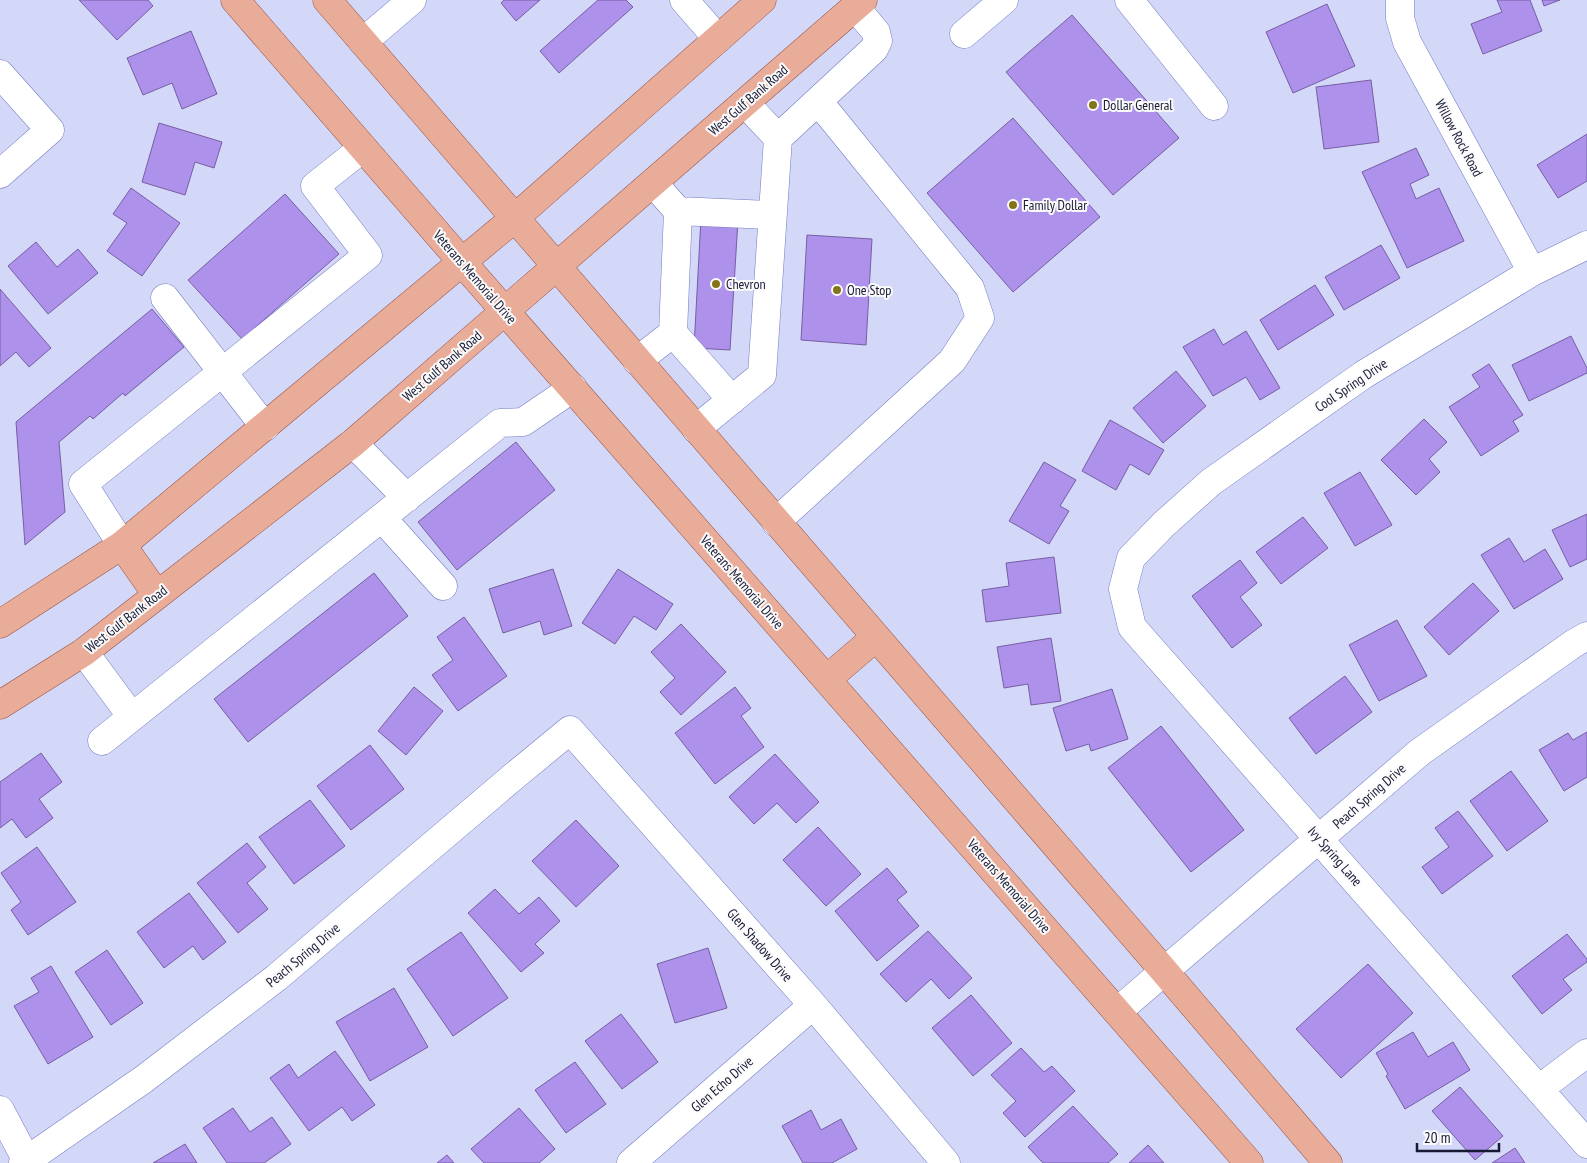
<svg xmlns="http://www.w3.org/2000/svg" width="1587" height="1163" font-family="'PT Sans Narrow',sans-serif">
  <rect width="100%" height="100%" fill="#d3d8f8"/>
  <path fill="#ae91eb" stroke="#765ea4" d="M 79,0 L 148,0 L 153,6 L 117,40 Z
    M 504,0 L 540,0 L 516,21 L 501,3 Z
    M 598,0 L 626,0 L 633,7 L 559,73 L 540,51 Z
    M 1497,0 L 1530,0 L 1542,31 L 1483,54 L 1471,24 L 1502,12 Z
    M 1542,0 L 1560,0 L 1544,6 Z
    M 1327,4 L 1355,66 L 1293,93 L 1266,32 Z
    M 1072,15 L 1179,138 L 1113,195 L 1006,72 Z
    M 191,31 L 217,94 L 182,109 L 172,83 L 143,95 L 127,58 Z
    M 1371,80 L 1379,142 L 1324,149 L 1316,87 Z
    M 1013,118 L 1100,217 L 1013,292 L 927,193 Z
    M 159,123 L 222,142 L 214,168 L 195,162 L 185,195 L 142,182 Z
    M 1587,134 L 1587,181 L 1558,198 L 1537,165 Z
    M 1416,148 L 1429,175 L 1410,184 L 1416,199 L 1439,188 L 1464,241 L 1407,268 L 1362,172 Z
    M 131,188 L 180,223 L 142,276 L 107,251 L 127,223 L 113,214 Z
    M 285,194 L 339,254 L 242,339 L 188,280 Z
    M 701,218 L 738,220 L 730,350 L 694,348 Z
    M 807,235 L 872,239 L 866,345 L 801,340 Z
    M 36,242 L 57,267 L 78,249 L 98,273 L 48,314 L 8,266 Z
    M 1381,245 L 1400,278 L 1344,310 L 1325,277 Z
    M 1315,285 L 1334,315 L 1278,350 L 1260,320 Z
    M 0,289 L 51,348 L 29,367 L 16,352 L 0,366 Z
    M 152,309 L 184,347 L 125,396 L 123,393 L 93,419 L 90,416 L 59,442 L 65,512 L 25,545 L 16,422 Z
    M 1214,329 L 1223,345 L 1246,331 L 1280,388 L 1260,400 L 1246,377 L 1213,396 L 1183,347 Z
    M 1571,336 L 1587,368 L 1587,373 L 1529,401 L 1512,365 Z
    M 1489,364 L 1523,415 L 1513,421 L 1519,431 L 1481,456 L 1449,407 L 1480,387 L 1472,375 Z
    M 1176,371 L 1206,406 L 1163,443 L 1133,408 Z
    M 1424,419 L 1447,442 L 1429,459 L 1440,472 L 1416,495 L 1381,460 Z
    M 1110,420 L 1164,450 L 1149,475 L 1130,464 L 1116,490 L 1082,471 Z
    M 516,442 L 555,490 L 457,570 L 418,522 Z
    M 1044,462 L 1076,480 L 1060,506 L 1069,511 L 1049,544 L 1009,521 Z
    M 1360,472 L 1392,525 L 1355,546 L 1324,493 Z
    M 1587,514 L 1587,559 L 1570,567 L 1552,530 Z
    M 1303,517 L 1328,548 L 1281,584 L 1256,552 Z
    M 1509,538 L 1524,562 L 1545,549 L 1563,579 L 1514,609 L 1481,555 Z
    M 1054,557 L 1061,613 L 986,622 L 982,590 L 1009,586 L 1006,563 Z
    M 1240,560 L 1257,583 L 1240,597 L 1262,625 L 1232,648 L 1192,596 Z
    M 553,569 L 572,626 L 544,635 L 540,621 L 503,633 L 489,589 Z
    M 618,569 L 673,604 L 656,630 L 634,616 L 615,644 L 582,623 Z
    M 374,573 L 408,616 L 248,742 L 214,699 Z
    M 1473,583 L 1499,611 L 1449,655 L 1424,627 Z
    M 464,617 L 507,676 L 458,711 L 432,675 L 453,660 L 437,637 Z
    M 1397,620 L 1427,676 L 1379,701 L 1349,645 Z
    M 681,624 L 726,672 L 681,715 L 660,692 L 675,678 L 651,652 Z
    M 1051,638 L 1061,701 L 1031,705 L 1028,684 L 1004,688 L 997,647 Z
    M 1345,676 L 1372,712 L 1316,754 L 1289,718 Z
    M 414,687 L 443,711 L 406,755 L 378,731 Z
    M 735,687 L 751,708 L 741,716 L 764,747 L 715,784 L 675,733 Z
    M 1112,689 L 1128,739 L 1091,751 L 1089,744 L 1066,751 L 1053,708 Z
    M 1161,726 L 1244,830 L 1191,872 L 1108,768 Z
    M 1587,732 L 1587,777 L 1564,791 L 1539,750 L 1568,733 L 1573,740 Z
    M 370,745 L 404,789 L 351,830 L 317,786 Z
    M 41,753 L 62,782 L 39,799 L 53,818 L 26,838 L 12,819 L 0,828 L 0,782 Z
    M 775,754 L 819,802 L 796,823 L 777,803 L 754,824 L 729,797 Z
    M 1511,771 L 1548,821 L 1507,851 L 1470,801 Z
    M 310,800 L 345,846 L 294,884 L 259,837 Z
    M 1458,811 L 1493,856 L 1442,894 L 1422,867 L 1449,847 L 1435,828 Z
    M 576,820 L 619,866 L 576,907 L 532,861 Z
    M 818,827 L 861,874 L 826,906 L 783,860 Z
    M 247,843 L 266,867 L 247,883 L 268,909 L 238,933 L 197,883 Z
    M 37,847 L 76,902 L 28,935 L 11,910 L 21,902 L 1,873 Z
    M 887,868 L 907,892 L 897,900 L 919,926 L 877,961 L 835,911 Z
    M 495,889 L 519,914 L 539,897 L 560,921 L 535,944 L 544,953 L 521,972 L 468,913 Z
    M 189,893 L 226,942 L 203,960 L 193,946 L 164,968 L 137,932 Z
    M 928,931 L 972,978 L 949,999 L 931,979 L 906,1002 L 880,974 Z
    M 461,932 L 508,998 L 453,1036 L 407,969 Z
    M 1567,934 L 1587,959 L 1587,962 L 1563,979 L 1572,990 L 1542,1014 L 1512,976 Z
    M 708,948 L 727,1008 L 675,1023 L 657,964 Z
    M 107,950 L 143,1003 L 111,1025 L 75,972 Z
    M 1368,964 L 1413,1013 L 1341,1078 L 1296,1029 Z
    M 51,966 L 93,1037 L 48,1064 L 14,1006 L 39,992 L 31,978 Z
    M 394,988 L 428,1047 L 370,1081 L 336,1022 Z
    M 971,995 L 1012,1043 L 973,1076 L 932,1028 Z
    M 621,1014 L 658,1062 L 622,1089 L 585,1041 Z
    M 1413,1032 L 1428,1057 L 1453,1042 L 1470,1070 L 1405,1109 L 1386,1076 L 1388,1074 L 1376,1053 Z
    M 1021,1048 L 1044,1072 L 1052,1066 L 1075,1091 L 1025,1137 L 1003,1113 L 1016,1101 L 991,1075 Z
    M 335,1051 L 375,1105 L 352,1121 L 342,1107 L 309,1131 L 270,1078 L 289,1064 L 298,1078 Z
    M 575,1062 L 606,1104 L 566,1133 L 535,1090 Z
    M 1460,1087 L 1503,1136 L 1475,1160 L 1432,1111 Z
    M 1073,1106 L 1118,1154 L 1108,1163 L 1043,1163 L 1028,1147 Z
    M 233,1108 L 250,1132 L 272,1117 L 291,1144 L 264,1163 L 227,1163 L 203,1128 Z
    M 519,1108 L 555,1149 L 539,1163 L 484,1163 L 471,1149 Z
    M 811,1110 L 821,1130 L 841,1119 L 857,1149 L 832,1163 L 803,1163 L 782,1126 Z
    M 185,1144 L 197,1163 L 153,1163 Z
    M 1148,1145 L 1164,1163 L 1129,1163 Z
    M 1515,1148 L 1525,1163 L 1492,1163 Z
    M 447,1155 L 454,1163 L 437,1163 Z"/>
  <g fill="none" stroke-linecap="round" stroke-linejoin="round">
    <defs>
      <path id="minor" d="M 684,0 L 718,39
        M 1129,0 L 1214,106
        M 1400,0 L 1400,18 L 1407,42 L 1532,272
        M 964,34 L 1004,0
        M 363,42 L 412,0
        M 0,74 L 50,130 L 0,174
        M 778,138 L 874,49 L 878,41 L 876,32 L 855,7
        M 678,211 L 772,215
        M 1587,245 L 1532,272 L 1363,375 L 1211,482 L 1164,524 L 1131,558 L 1123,589 L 1132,627 L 1587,1144
        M 165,298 L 265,427
        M 673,333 L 732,400
        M 637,361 L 673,333 L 678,211 L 653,183
        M 696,429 L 762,375 L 778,138 L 745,103
        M 353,443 L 407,498
        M 382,518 L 443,586
        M 776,522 L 952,361 L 980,318 L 970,288 L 818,101
        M 122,545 L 83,484 L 368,255 L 315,186 L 363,148
        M 84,652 L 132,717
        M 102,741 L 500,423 L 523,422 L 573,388
        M 1118,1011 L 1420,752 L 1573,644 L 1587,636
        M 1539,1089 L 1587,1053
        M 0,1110 L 28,1163
        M 23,1163 L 144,1079 L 276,978 L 513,777 L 570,730 L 813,1005 L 946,1163
        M 631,1163 L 813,1005"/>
      <path id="major" d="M 235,0 L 462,262 L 1249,1163
        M 327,0 L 1165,972 L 1328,1163
        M 122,545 L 157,595
        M 0,624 L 122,545 L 516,217 L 762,0
        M 827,679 L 876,637
        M 0,705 L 84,652 L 353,443 L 863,0"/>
    </defs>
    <use href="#minor" stroke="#737bc2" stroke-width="29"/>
    <use href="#major" stroke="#965449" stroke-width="29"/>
    <use href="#minor" stroke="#fff" stroke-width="28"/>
    <use href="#major" stroke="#e9ac98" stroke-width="28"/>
  </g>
  <g fill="#857417" stroke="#fbfbfb" stroke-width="2">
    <circle cx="1093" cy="105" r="5"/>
    <circle cx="1013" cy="205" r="5"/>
    <circle cx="716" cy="284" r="5"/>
    <circle cx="837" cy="290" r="5"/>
  </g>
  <g text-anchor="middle" stroke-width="4" stroke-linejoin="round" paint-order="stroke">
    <g font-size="14" fill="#171935" stroke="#fbfbfb">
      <text transform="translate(748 100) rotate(-41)" y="5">West Gulf Bank Road</text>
      <text transform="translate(1459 138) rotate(62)" y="5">Willow Rock Road</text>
      <text transform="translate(475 277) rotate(49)" y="5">Veterans Memorial Drive</text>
      <text transform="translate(442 366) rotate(-41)" y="5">West Gulf Bank Road</text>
      <text transform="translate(1351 385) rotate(-34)" y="5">Cool Spring Drive</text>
      <text transform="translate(742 582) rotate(49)" y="5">Veterans Memorial Drive</text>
      <text transform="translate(126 619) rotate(-38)" y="5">West Gulf Bank Road</text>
      <text transform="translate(1369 796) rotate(-41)" y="5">Peach Spring Drive</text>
      <text transform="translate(1335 856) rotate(49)" y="5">Ivy Spring Lane</text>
      <text transform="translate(1009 886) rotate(49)" y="5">Veterans Memorial Drive</text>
      <text transform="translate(760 945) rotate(49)" y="5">Glen Shadow Drive</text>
      <text transform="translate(303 955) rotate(-40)" y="5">Peach Spring Drive</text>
      <text transform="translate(722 1084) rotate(-41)" y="5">Glen Echo Drive</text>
    </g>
    <g font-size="14" fill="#171935" stroke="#fbfbfb" text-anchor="start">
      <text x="1103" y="110">Dollar General</text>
      <text x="1023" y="210">Family Dollar</text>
      <text x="726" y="289">Chevron</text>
      <text x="847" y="295">One Stop</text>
    </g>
  </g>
  <path d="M1417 1143v8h82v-8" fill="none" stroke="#171935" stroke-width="2.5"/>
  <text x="1424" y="1143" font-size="15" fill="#171935" stroke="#fbfbfb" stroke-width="4" paint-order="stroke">20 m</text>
</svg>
